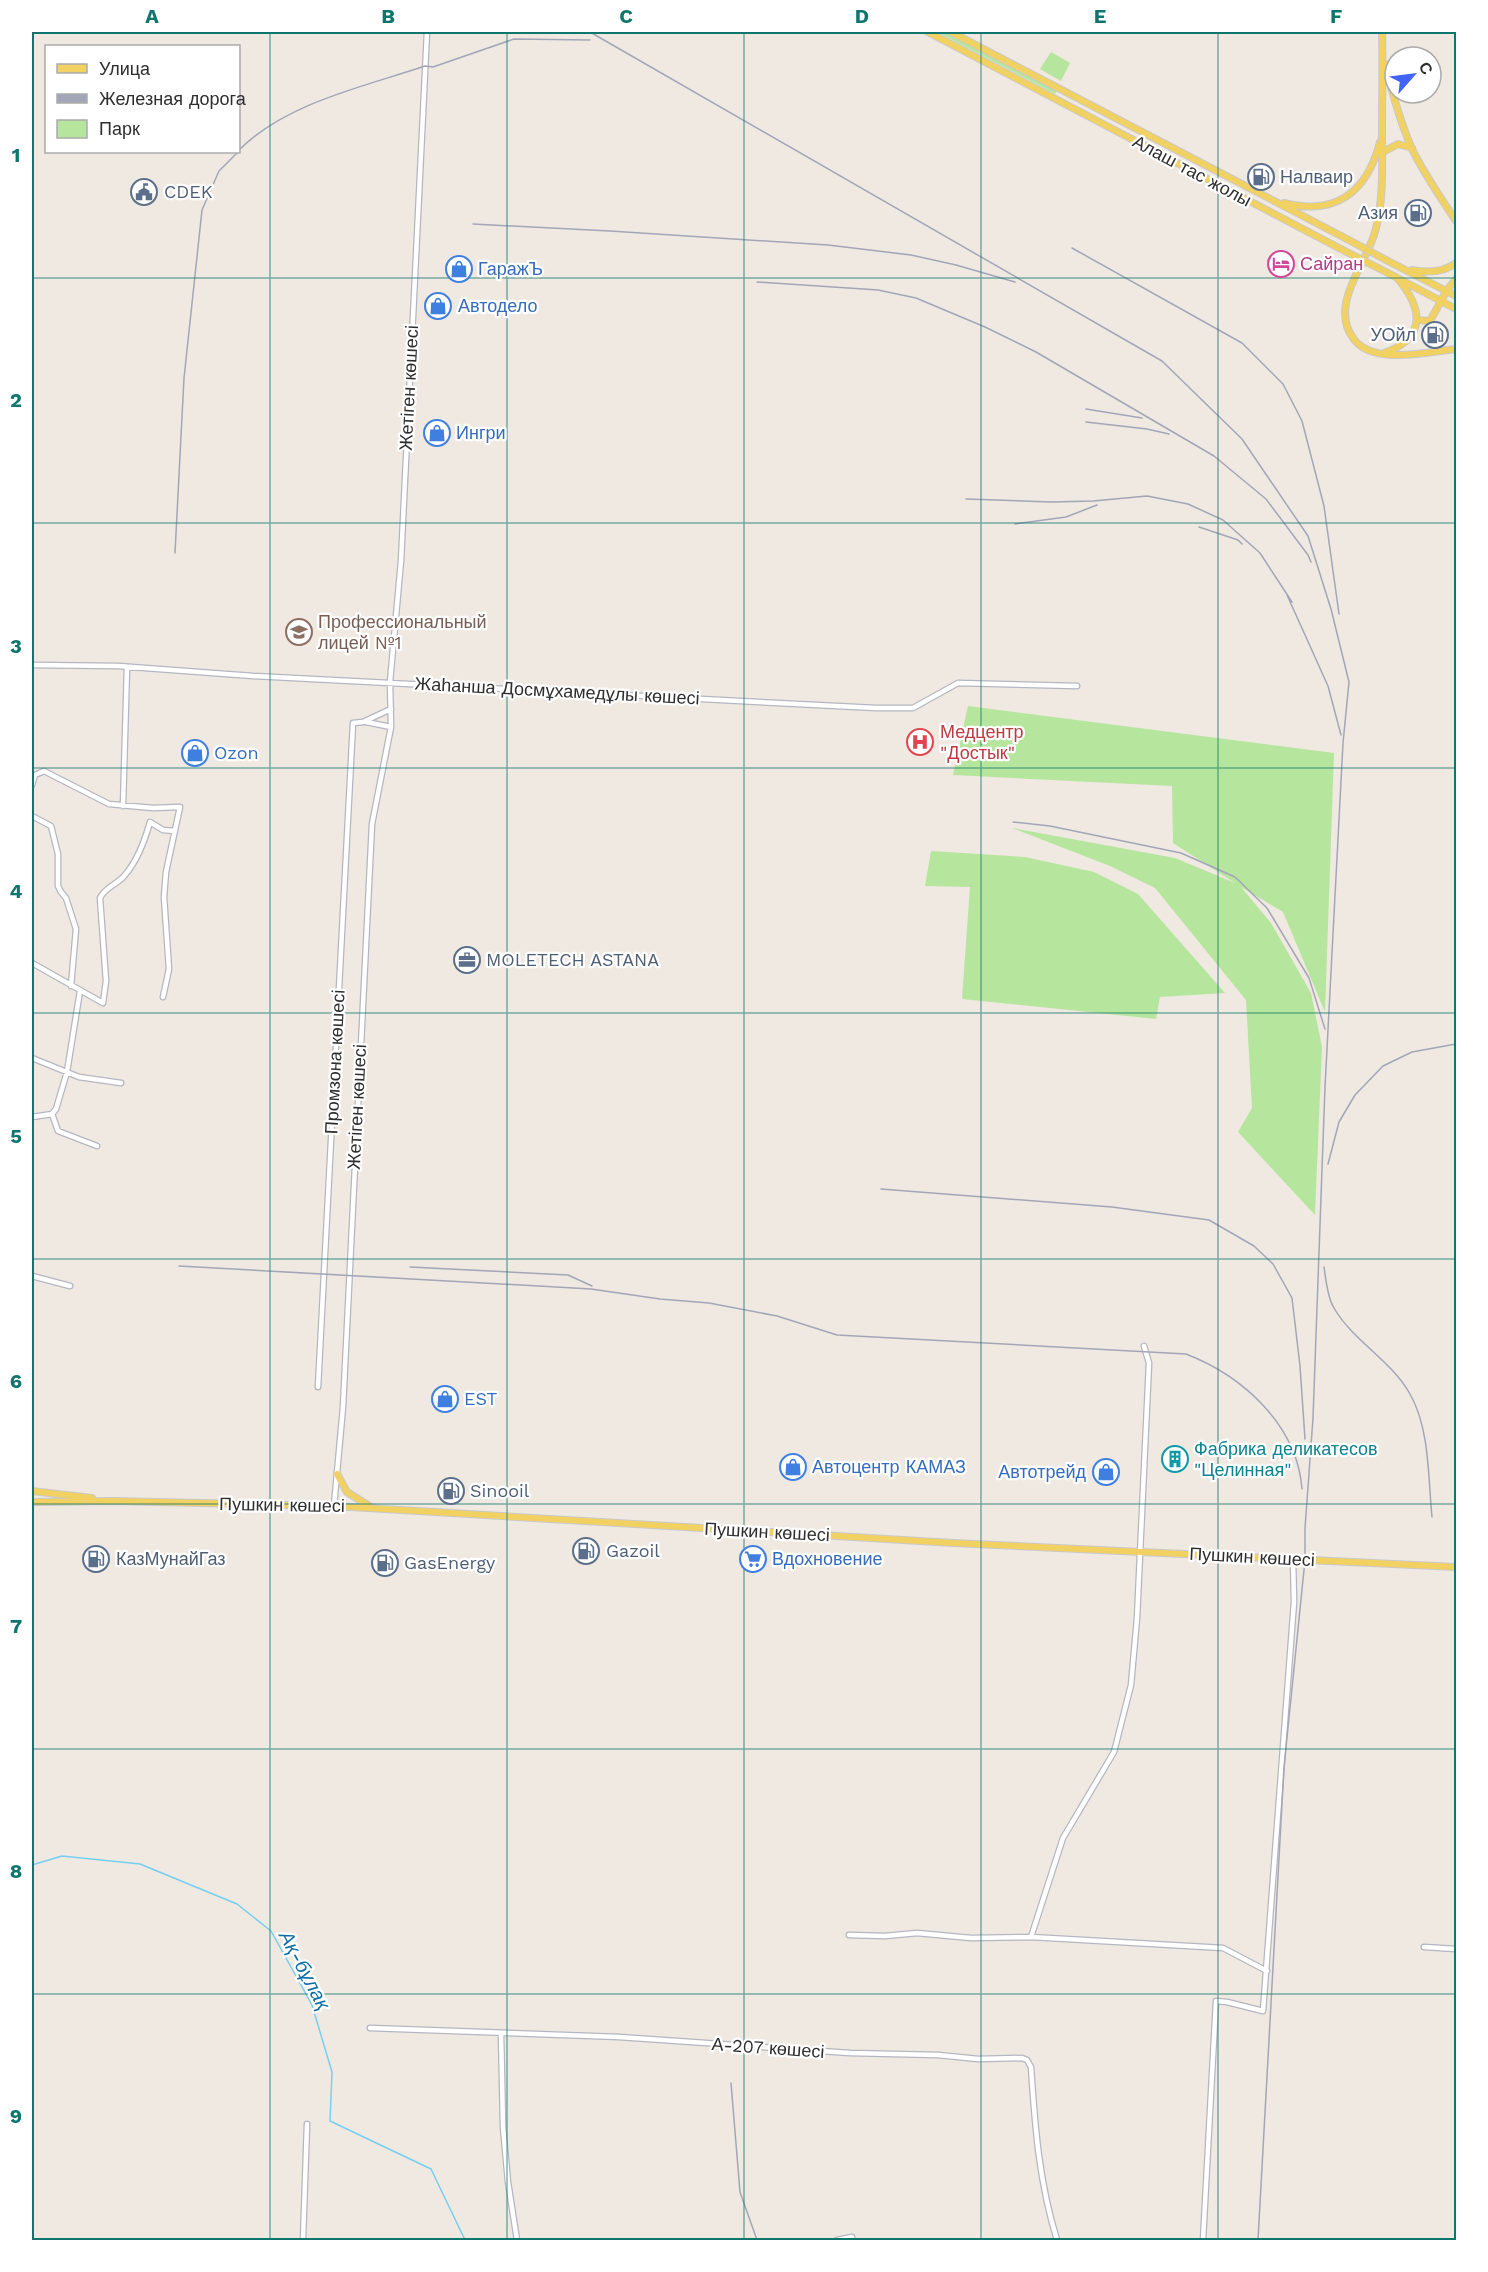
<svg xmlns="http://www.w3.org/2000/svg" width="1488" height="2272" font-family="'Work Sans',sans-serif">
  <rect width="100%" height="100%" fill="#efe9e1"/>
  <path fill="#b6e59e" d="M 937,32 L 946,32 L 1057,91 L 1055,94 Z
    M 1051,52 L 1070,63 L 1061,81 L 1040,69 Z
    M 968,706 L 1334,753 L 1325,1012 L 1283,912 L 1241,887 L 1271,923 L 1311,993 L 1322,1047 L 1315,1215 L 1238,1132 L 1252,1108 L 1246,1000 L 1155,888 L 1110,866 L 1012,828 L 1175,858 L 1235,883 L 1173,843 L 1172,786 L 953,775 Z
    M 931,851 L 1025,857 L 1094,872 L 1138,894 L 1225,993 L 1160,997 L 1156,1019 L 962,999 L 970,887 L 925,886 Z"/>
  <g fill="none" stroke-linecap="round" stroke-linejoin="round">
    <path stroke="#75cff0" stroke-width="1.5" d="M 32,1865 L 62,1856 L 140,1864 L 237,1904 L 271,1931 L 312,2005 L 332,2072 L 330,2121 L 431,2169 L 465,2240"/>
    <defs>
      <path id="minor" d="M 32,665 L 118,666 L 253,676 L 876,708 L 913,708 L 958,683 L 1077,686
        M 366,722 L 391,727
        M 32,785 L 35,775 L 44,771 L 109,804 L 153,808 L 180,807 L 166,872 L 164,897 L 169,969 L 163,997
        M 123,806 L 127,667
        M 32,816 L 51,826 L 58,854 L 58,886 L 61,892 L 66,898 L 76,929 L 71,986
        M 32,963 L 103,1003 L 106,981 L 100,898 C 106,886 117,885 125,875 C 137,861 145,840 150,822 L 163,830 L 175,831
        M 32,1058 L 79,1077 L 121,1083
        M 52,1114 L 56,1109 L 67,1072 L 80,991
        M 32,1117 L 52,1114 L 58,1131 L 97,1146
        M 32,1276 L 70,1286
        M 318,1387 L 353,723 L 363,722 L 391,709
        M 334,1506 L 343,1407 L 372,824 L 391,727 L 390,682 L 401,561 L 427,32
        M 849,1935 L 885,1936 L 917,1933 L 971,1938 L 1031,1937 L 1223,1948 L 1267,1971
        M 1031,1937 L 1063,1838 L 1114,1752 L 1131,1685 L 1137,1618 L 1149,1363 L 1144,1346
        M 1424,1947 L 1456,1949
        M 370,2028 L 619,2037 L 850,2053 L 938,2055 L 978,2059 L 1022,2058 L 1027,2060 L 1031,2067 C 1035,2127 1039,2182 1057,2240
        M 501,2033 L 503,2127 L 508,2182 L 517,2240
        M 303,2240 L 307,2124
        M 837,2240 L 852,2237
        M 1203,2240 L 1216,2001 L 1227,2002 L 1263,2011 L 1294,1602 L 1293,1559"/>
      <path id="major" d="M 928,32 L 1339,248
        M 951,32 L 1345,238
        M 1382,32 C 1383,65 1382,99 1382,132 C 1382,165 1384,200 1375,232 C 1366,264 1329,305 1353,338 C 1372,366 1428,352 1456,349
        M 1385,64 C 1392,92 1400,122 1412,149 C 1424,174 1441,198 1456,221
        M 1383,152 L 1398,144 L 1412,148
        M 1284,203 C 1336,216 1367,192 1380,142
        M 1388,261 L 1456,296
        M 1412,270 C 1428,273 1443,273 1456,263
        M 1386,272 L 1456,309
        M 1417,320 L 1430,321 L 1447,290 L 1456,279
        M 1384,353 C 1427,338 1423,308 1397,278
        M 337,1474 L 347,1492 L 371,1507
        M 32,1491 L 92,1498
        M 32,1502 L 113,1501 L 334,1506 L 953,1543 L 1456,1567"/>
    </defs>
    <use href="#minor" stroke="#b4b7c1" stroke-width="7"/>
    <use href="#major" stroke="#c9c9c9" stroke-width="8"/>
    <use href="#minor" stroke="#fff" stroke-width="4.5"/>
    <use href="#major" stroke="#f2d163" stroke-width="6"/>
    <path stroke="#a3a6b8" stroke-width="1.5" d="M 590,32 L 1162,361 L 1242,439 L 1308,536 L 1331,609 L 1349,682 L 1343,743 L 1325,1087 L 1313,1418 L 1305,1528 L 1305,1560 L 1284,1767 L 1258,2240
      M 238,151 C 285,103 363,87 425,66 L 433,67 L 514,39 L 590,40
      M 473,224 L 610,231 L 828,245 L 911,255 L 956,265 L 1015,282
      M 1072,248 L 1242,343 L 1283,384 L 1302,421 L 1324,506 L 1339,614
      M 757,282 L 878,290 L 916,298 L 985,327 L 1036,352 L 1214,456 L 1266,499 L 1308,555 L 1311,562
      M 1086,409 L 1142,418
      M 1086,422 L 1147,429 L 1169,434
      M 966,499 L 1051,502 L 1093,501 L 1147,496 L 1188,504 L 1223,520 L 1260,553 L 1292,602
      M 1015,524 L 1066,517 L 1097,505
      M 1199,527 L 1238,540 L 1242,544
      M 175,553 L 184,378 L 202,210 L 219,171 L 238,152
      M 1287,595 L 1328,686 L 1341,735
      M 1013,822 L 1050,826 L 1181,853 L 1235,877 L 1267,908 L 1309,978 L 1325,1029
      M 1328,1164 L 1339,1122 L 1355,1095 L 1383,1066 L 1412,1052 L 1456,1044
      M 881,1189 L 1112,1207 L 1209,1220 L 1254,1246 L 1273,1264 L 1292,1298 L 1300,1366 L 1305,1439
      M 179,1266 L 591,1289 L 660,1299 L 709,1303 L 777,1316 L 837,1335 L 1186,1354 C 1243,1376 1297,1425 1302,1489
      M 410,1267 L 568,1275 L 592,1286
      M 1324,1267 C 1326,1279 1327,1297 1334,1308 C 1353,1341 1391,1360 1410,1394 C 1430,1429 1428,1478 1432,1517
      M 731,2083 L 740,2192 L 757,2240"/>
    <defs>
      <path id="major-bridge" d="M 1345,238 L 1388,261
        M 1339,248 L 1386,272"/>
    </defs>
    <use href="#major-bridge" stroke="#c9c9c9" stroke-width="8" stroke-linecap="butt"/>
    <use href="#major-bridge" stroke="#f2d163" stroke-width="6"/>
  </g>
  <path fill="none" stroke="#0f766e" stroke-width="1.5" stroke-opacity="0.55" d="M 270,32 L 270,2240M 507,32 L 507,2240M 744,32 L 744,2240M 981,32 L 981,2240M 1218,32 L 1218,2240M 32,278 L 1456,278M 32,523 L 1456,523M 32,768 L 1456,768M 32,1013 L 1456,1013M 32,1259 L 1456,1259M 32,1504 L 1456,1504M 32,1749 L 1456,1749M 32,1994 L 1456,1994"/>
  <defs>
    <symbol id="fuel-ring" viewBox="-11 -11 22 22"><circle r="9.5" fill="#fff" stroke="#5c6f8a" stroke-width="1.5"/><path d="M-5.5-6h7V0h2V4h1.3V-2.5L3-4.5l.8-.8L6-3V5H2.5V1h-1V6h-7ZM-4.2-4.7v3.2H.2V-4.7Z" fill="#5c6f8a"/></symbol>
    <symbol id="civic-ring" viewBox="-11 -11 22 22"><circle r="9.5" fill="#fff" stroke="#5c6f8a" stroke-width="1.5"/><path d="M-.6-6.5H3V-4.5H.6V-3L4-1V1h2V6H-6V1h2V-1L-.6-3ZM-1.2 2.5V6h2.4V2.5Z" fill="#5c6f8a"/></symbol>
    <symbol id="hotel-ring" viewBox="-11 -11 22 22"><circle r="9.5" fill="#fff" stroke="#d1479c" stroke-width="1.5"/><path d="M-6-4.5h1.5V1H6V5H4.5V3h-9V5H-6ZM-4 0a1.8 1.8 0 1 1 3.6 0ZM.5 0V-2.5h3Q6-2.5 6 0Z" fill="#d1479c"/></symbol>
    <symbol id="shop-ring" viewBox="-11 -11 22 22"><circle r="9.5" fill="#fff" stroke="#3f7fe0" stroke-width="1.5"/><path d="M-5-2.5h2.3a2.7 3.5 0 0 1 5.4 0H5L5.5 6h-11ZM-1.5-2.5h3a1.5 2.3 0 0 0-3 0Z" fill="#3f7fe0"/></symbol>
    <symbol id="school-ring" viewBox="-11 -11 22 22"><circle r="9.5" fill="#fff" stroke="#8d6e63" stroke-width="1.5"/><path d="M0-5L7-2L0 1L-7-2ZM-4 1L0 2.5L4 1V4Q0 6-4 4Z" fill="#8d6e63"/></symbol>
    <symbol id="hospital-ring" viewBox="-11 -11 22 22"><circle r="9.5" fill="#fff" stroke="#e0444e" stroke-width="1.5"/><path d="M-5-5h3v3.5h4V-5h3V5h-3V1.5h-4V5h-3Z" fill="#e0444e"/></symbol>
    <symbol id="office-ring" viewBox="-11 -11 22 22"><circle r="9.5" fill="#fff" stroke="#5c6f8a" stroke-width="1.5"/><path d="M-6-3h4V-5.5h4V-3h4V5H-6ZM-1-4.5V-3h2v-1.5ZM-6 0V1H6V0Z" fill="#5c6f8a"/></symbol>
    <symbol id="building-ring" viewBox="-11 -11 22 22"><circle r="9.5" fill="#fff" stroke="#0f9aa8" stroke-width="1.5"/><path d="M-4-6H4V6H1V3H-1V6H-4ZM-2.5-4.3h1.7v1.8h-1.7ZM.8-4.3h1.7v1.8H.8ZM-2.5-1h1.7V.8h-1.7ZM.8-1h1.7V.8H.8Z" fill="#0f9aa8"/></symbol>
    <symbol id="supermarket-ring" viewBox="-11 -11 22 22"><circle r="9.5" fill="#fff" stroke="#3f7fe0" stroke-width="1.5"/><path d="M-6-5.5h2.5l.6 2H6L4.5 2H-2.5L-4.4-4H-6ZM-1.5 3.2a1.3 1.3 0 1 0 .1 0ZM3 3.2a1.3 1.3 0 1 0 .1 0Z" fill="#3f7fe0"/></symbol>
  </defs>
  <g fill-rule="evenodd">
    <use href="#fuel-ring" x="1246" y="162" width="30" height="30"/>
    <use href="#civic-ring" x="129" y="177" width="30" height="30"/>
    <use href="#fuel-ring" x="1403" y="198" width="30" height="30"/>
    <use href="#hotel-ring" x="1266" y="249" width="30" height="30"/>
    <use href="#shop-ring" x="444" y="254" width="30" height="30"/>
    <use href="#shop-ring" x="423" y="291" width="30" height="30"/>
    <use href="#fuel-ring" x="1420" y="320" width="30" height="30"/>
    <use href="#shop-ring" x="422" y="418" width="30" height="30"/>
    <use href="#school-ring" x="284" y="617" width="30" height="30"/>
    <use href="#hospital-ring" x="905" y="727" width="30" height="30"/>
    <use href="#shop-ring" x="180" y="738" width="30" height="30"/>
    <use href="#office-ring" x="452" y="945" width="30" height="30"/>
    <use href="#shop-ring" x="430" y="1384" width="30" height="30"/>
    <use href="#building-ring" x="1160" y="1444" width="30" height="30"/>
    <use href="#shop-ring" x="778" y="1452" width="30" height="30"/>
    <use href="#shop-ring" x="1091" y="1457" width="30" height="30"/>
    <use href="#fuel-ring" x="436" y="1476" width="30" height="30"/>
    <use href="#fuel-ring" x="571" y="1536" width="30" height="30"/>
    <use href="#fuel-ring" x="81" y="1544" width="30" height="30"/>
    <use href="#supermarket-ring" x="738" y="1544" width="30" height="30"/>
    <use href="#fuel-ring" x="370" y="1548" width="30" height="30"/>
  </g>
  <g text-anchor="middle" stroke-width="4.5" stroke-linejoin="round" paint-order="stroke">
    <g font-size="18" fill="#2e2e2e" stroke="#fff">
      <text transform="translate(1192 171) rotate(28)" y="6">Алаш тас жолы</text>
      <text transform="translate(409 388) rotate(-87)" y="6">Жетіген көшесі</text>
      <text transform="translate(557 691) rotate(3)" y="6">Жаһанша Досмұхамедұлы көшесі</text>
      <text transform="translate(335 1062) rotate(-87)" y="6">Промзона көшесі</text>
      <text transform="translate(357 1107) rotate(-87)" y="6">Жетіген көшесі</text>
      <text transform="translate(282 1505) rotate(1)" y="6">Пушкин көшесі</text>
      <text transform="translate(767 1532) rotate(3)" y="6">Пушкин көшесі</text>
      <text transform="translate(1252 1557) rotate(3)" y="6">Пушкин көшесі</text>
      <text transform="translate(768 2048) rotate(4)" y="6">А-207 көшесі</text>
    </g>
    <g font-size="18" fill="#4e5e75" stroke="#fff" text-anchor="start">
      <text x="1280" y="183">Налваир</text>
      <text x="164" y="198">CDEK</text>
      <text x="1398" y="219" text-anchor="end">Азия</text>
      <text x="1416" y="341" text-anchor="end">УОйл</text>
      <text x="486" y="966">MOLETECH ASTANA</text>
      <text x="470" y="1497">Sinooil</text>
      <text x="606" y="1557">Gazoil</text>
      <text x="116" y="1565">КазМунайГаз</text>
      <text x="404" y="1569">GasEnergy</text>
    </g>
    <g font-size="18" fill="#b23c85" stroke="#fff" text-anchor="start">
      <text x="1300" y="270">Сайран</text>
    </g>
    <g font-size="18" fill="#366cbe" stroke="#fff" text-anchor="start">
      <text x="478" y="275">ГаражЪ</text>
      <text x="458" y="312">Автодело</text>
      <text x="456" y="439">Ингри</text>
      <text x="214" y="759">Ozon</text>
      <text x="464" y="1405">EST</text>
      <text x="812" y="1473">Автоцентр КАМАЗ</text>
      <text x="1086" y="1478" text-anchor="end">Автотрейд</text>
      <text x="772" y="1565">Вдохновение</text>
    </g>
    <g font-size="18" fill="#785e54" stroke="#fff" text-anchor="start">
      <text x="318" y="628">Профессиональный<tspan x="318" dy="21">лицей №1</tspan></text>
    </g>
    <g font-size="18" fill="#be3a42" stroke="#fff" text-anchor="start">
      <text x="940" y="738">Медцентр<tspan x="940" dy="21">"Достык"</tspan></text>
    </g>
    <g font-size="18" fill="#0d838f" stroke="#fff" text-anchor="start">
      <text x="1194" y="1455">Фабрика деликатесов<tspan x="1194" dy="21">"Целинная"</tspan></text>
    </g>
    <g font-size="20" font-style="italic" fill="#0d6fa3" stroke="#fff">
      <text transform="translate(305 1970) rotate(62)" y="7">Ақ-бұлақ</text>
    </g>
  </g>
  <rect width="1488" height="2272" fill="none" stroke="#ffffff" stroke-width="66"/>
  <rect x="45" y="45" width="195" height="108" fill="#ffffff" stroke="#ababab" stroke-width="1.5"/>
  <rect x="57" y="64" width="30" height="9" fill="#f2d163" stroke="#ababab" stroke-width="1.5"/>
  <text x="99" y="75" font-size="18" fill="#2e2e2e">Улица</text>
  <rect x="57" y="94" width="30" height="9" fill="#a3a6b8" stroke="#ababab" stroke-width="1.5"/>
  <text x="99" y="105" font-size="18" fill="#2e2e2e">Железная дорога</text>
  <rect x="57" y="120" width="30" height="18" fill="#b6e59e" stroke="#ababab" stroke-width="1.5"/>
  <text x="99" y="135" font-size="18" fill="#2e2e2e">Парк</text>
  <g transform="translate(1413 75) rotate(62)"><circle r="28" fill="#ffffff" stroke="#ababab" stroke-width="1.5"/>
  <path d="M0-4.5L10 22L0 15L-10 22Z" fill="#4264fb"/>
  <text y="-9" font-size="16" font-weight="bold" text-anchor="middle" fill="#2e2e2e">С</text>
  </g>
  <rect x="33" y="33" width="1422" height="2206" fill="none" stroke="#0f766e" stroke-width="2"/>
  <g font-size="20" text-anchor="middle" font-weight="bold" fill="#0f766e">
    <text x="152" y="23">A</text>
    <text x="388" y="23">B</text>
    <text x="626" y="23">C</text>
    <text x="862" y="23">D</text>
    <text x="1100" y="23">E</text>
    <text x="1336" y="23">F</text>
    <text x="16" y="162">1</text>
    <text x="16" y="407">2</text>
    <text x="16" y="653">3</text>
    <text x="16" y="898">4</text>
    <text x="16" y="1143">5</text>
    <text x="16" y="1388">6</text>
    <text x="16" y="1633">7</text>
    <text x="16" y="1878">8</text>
    <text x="16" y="2123">9</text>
  </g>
</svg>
